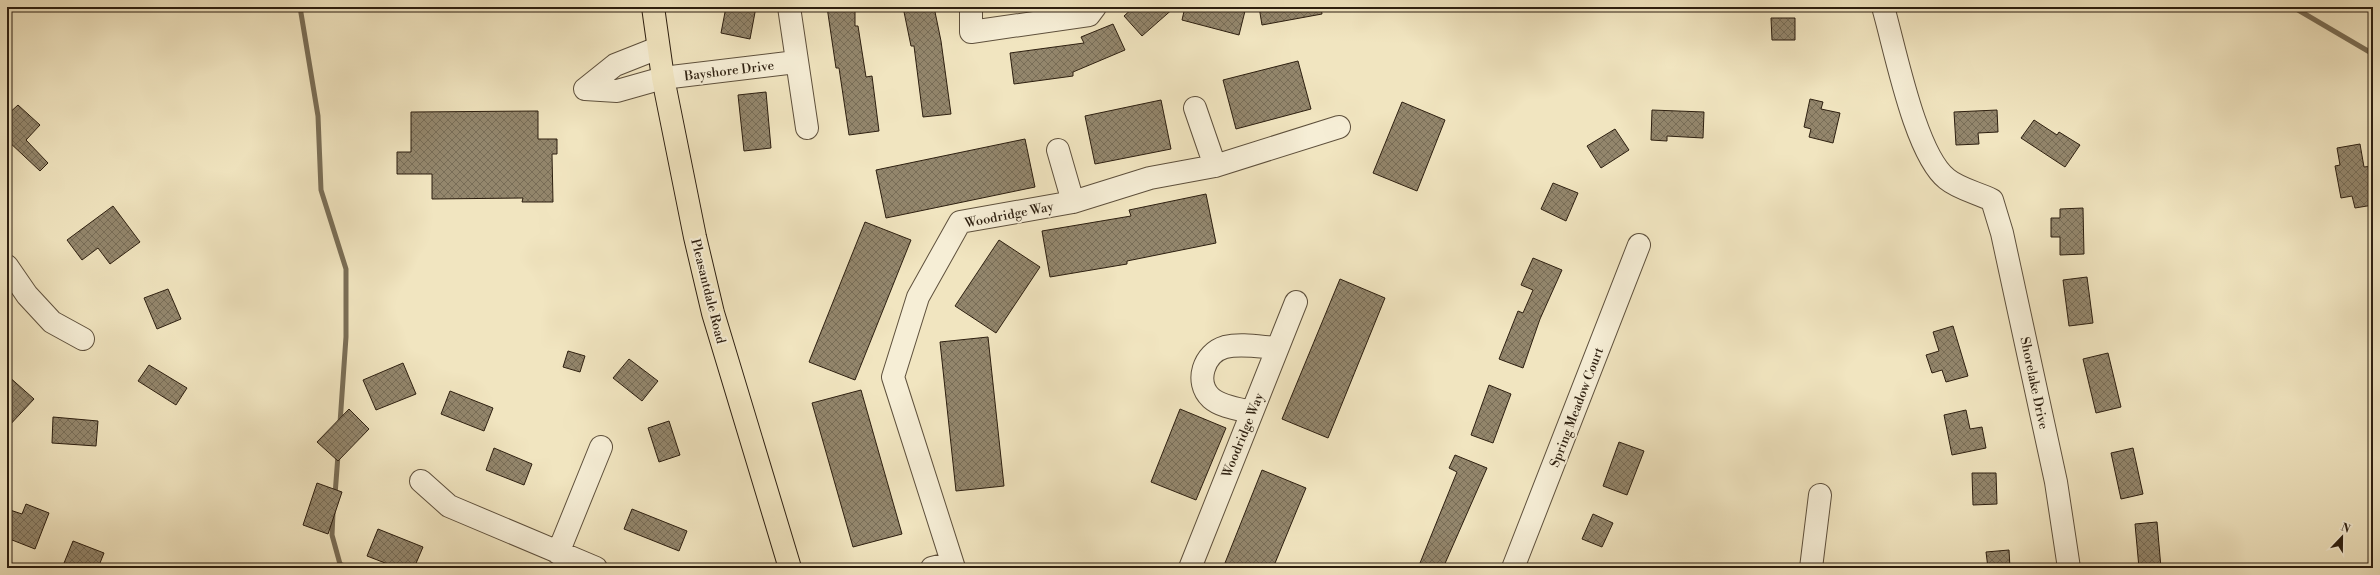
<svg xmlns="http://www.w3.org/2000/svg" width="2380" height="575" font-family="'Libre Bodoni',serif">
  <defs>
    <pattern id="building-cross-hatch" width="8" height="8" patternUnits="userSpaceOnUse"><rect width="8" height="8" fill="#93866c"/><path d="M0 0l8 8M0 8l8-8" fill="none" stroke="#786d57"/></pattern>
  </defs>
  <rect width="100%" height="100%" fill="#f1e5c0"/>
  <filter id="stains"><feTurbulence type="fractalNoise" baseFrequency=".005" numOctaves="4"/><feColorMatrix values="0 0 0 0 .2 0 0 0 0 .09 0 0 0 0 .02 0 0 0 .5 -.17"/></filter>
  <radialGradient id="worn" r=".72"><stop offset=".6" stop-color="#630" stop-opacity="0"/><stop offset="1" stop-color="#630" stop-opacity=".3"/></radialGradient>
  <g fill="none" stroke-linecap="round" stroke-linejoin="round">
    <path stroke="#7a6e56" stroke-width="5" d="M 300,7 L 318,116 L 321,190 L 346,269 L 346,337 L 340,423
      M 2293,7 L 2373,54
      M 335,495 L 338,455
      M 333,513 L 332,535 L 340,564 L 348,568"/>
  </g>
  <path fill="url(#building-cross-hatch)" stroke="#2d1f10" d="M 726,7 L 756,7 L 750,39 L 721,33 Z
    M 827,7 L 855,7 L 855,26 L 858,26 L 866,77 L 872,76 L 879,131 L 849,135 L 839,68 L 836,68 Z
    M 903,7 L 934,7 L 941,41 L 951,114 L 923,117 L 914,46 L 911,46 Z
    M 1134,7 L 1175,7 L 1142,36 L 1124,16 Z
    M 1185,7 L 1246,7 L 1239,35 L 1182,20 Z
    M 1259,7 L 1321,7 L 1322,14 L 1262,25 Z
    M 1771,18 L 1795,18 L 1795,40 L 1772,40 Z
    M 1113,24 L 1125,50 L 1073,72 L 1073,76 L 1014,84 L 1010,53 L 1084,43 L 1081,37 Z
    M 1298,61 L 1311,109 L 1236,129 L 1223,80 Z
    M 766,92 L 771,148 L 744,151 L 738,95 Z
    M 1810,99 L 1823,102 L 1821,109 L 1840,113 L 1833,143 L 1809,137 L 1811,129 L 1804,127 Z
    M 1161,100 L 1171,149 L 1095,164 L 1085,116 Z
    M 1402,102 L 1445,120 L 1417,191 L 1373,173 Z
    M 18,105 L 40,125 L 26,140 L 48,163 L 40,171 L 7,140 L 7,115 Z
    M 1652,110 L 1704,112 L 1703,138 L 1667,136 L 1667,141 L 1651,140 Z
    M 1997,110 L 1998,132 L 1978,133 L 1979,144 L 1956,145 L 1954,112 Z
    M 538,111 L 538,139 L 557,139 L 557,154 L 552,154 L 553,202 L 522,202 L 523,198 L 432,199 L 432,174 L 397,174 L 397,152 L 411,152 L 411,112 Z
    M 2034,120 L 2057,135 L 2059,132 L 2080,145 L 2065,167 L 2021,138 Z
    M 1615,129 L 1629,150 L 1601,168 L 1587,146 Z
    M 1025,139 L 1035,187 L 886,218 L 876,170 Z
    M 2360,144 L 2364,167 L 2373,166 L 2373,205 L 2355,208 L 2352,196 L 2341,198 L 2335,166 L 2340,165 L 2337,148 Z
    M 1553,183 L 1578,193 L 1566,221 L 1541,209 Z
    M 1206,194 L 1216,243 L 1127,261 L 1127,264 L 1050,277 L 1042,231 L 1131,216 L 1129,210 Z
    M 113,206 L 140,242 L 110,264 L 98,248 L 82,260 L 67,240 Z
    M 2083,208 L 2084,254 L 2060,255 L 2060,237 L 2051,237 L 2051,218 L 2060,218 L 2060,209 Z
    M 865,222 L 911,240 L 855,380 L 809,362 Z
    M 999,240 L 1040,267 L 996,333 L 955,306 Z
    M 1533,258 L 1562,270 L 1540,319 L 1523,368 L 1499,359 L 1518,311 L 1523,313 L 1533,290 L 1521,285 Z
    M 2087,277 L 2093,323 L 2069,326 L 2063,280 Z
    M 1340,279 L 1385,298 L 1328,438 L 1282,419 Z
    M 168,289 L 181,319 L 157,329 L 144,298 Z
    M 1953,326 L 1968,376 L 1946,382 L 1942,370 L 1932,373 L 1926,355 L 1939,351 L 1933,332 Z
    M 988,337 L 1004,486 L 956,491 L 940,342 Z
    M 568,351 L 585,356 L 580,372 L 563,367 Z
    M 2108,353 L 2121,407 L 2096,413 L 2083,359 Z
    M 629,359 L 658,381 L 642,401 L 613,378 Z
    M 403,363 L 416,394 L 376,410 L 363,380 Z
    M 149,365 L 187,388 L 176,405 L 138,381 Z
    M 7,375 L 34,399 L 7,428 Z
    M 1489,385 L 1511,394 L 1493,443 L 1471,435 Z
    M 861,390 L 902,534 L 853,547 L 812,403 Z
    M 450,391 L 493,408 L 484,431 L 441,414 Z
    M 349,409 L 369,429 L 338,461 L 317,442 Z
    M 1180,409 L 1226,428 L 1196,500 L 1151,482 Z
    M 1966,410 L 1970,429 L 1982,427 L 1986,448 L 1952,455 L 1944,415 Z
    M 53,417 L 98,421 L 96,446 L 52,443 Z
    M 669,421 L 680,455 L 659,462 L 648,428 Z
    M 1619,442 L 1644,451 L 1627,495 L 1603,486 Z
    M 494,448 L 532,464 L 524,485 L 486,470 Z
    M 2133,448 L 2143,494 L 2121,499 L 2111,453 Z
    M 1455,455 L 1487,468 L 1443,568 L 1418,568 L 1457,472 L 1449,468 Z
    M 1262,470 L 1306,488 L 1273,568 L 1223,568 Z
    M 1972,473 L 1996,473 L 1997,504 L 1973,505 Z
    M 317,483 L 342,492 L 328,534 L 303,525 Z
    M 26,504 L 49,513 L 35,549 L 7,538 L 7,509 L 22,514 Z
    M 632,509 L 687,531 L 679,551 L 624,529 Z
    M 1593,514 L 1613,523 L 1602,547 L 1582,539 Z
    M 2157,522 L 2161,568 L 2139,568 L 2135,524 Z
    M 378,529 L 423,547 L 414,568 L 398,568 L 367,556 Z
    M 73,541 L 104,553 L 98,568 L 62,568 Z
    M 2009,550 L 2010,568 L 1988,568 L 1986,552 Z"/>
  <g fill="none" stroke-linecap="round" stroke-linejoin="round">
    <defs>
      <path id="minor" d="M 789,7 L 807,128
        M 971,7 L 971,32 L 1089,15 L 1095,7
        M 1883,7 C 1895,48 1915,154 1947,179 C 1959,189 1978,193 1992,200 L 2002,233 L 2056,482 L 2069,568
        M 585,89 L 617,91 L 663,78 L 796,62
        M 585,89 L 615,65 L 658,48
        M 1195,108 L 1215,166
        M 1058,150 L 1073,202
        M 7,266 L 27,295 L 52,322 L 83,339
        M 1252,412 C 1239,409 1221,407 1211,398 C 1194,382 1204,353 1225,347 C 1241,343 1261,347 1277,348
        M 421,481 L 449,506 L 596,568
        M 558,553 L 601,447
        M 932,568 L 952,563
        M 954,568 L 893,377 L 918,297 L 960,222 L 1073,202 L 1150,178 L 1215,166 L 1339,127
        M 1190,568 L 1296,302
        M 1513,568 L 1639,245
        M 1811,568 L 1820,495"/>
      <path id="major" d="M 653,7 L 663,78 L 695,237 L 713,313 L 790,568"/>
    </defs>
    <use href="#minor" stroke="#5e503c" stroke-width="24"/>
    <use href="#major" stroke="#2d1f10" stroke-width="24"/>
    <use href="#minor" stroke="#f6eed6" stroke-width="22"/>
    <use href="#major" stroke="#f1e5c0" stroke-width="22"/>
  </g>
  <g text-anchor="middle" stroke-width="4" stroke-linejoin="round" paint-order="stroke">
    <g font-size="13" fill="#2d1f10" stroke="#f6eed6">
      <text transform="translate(729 70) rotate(-7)" y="5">Bayshore Drive</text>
      <text transform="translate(1009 214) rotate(-11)" y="5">Woodridge Way</text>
      <text transform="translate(709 291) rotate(76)" y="5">Pleasantdale Road</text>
      <text transform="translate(2035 383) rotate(78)" y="5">Shorelake Drive</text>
      <text transform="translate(1576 407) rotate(-69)" y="5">Spring Meadow Court</text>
      <text transform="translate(1242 435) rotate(-68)" y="5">Woodridge Way</text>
    </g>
  </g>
  <rect width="2380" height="575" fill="none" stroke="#f1e5c0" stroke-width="24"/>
  <rect x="8" y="8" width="2364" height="559" fill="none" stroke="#2d1f10" stroke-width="2"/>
  <rect x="12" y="12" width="2356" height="551" fill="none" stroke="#2d1f10"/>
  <g transform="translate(2342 537) rotate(22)" stroke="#f6eed6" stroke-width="3" paint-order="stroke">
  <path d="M0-3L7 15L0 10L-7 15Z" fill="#2d1f10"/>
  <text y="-6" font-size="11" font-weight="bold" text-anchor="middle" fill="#2d1f10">N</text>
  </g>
  <rect width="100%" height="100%" filter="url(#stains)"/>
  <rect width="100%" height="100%" fill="url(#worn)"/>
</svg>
